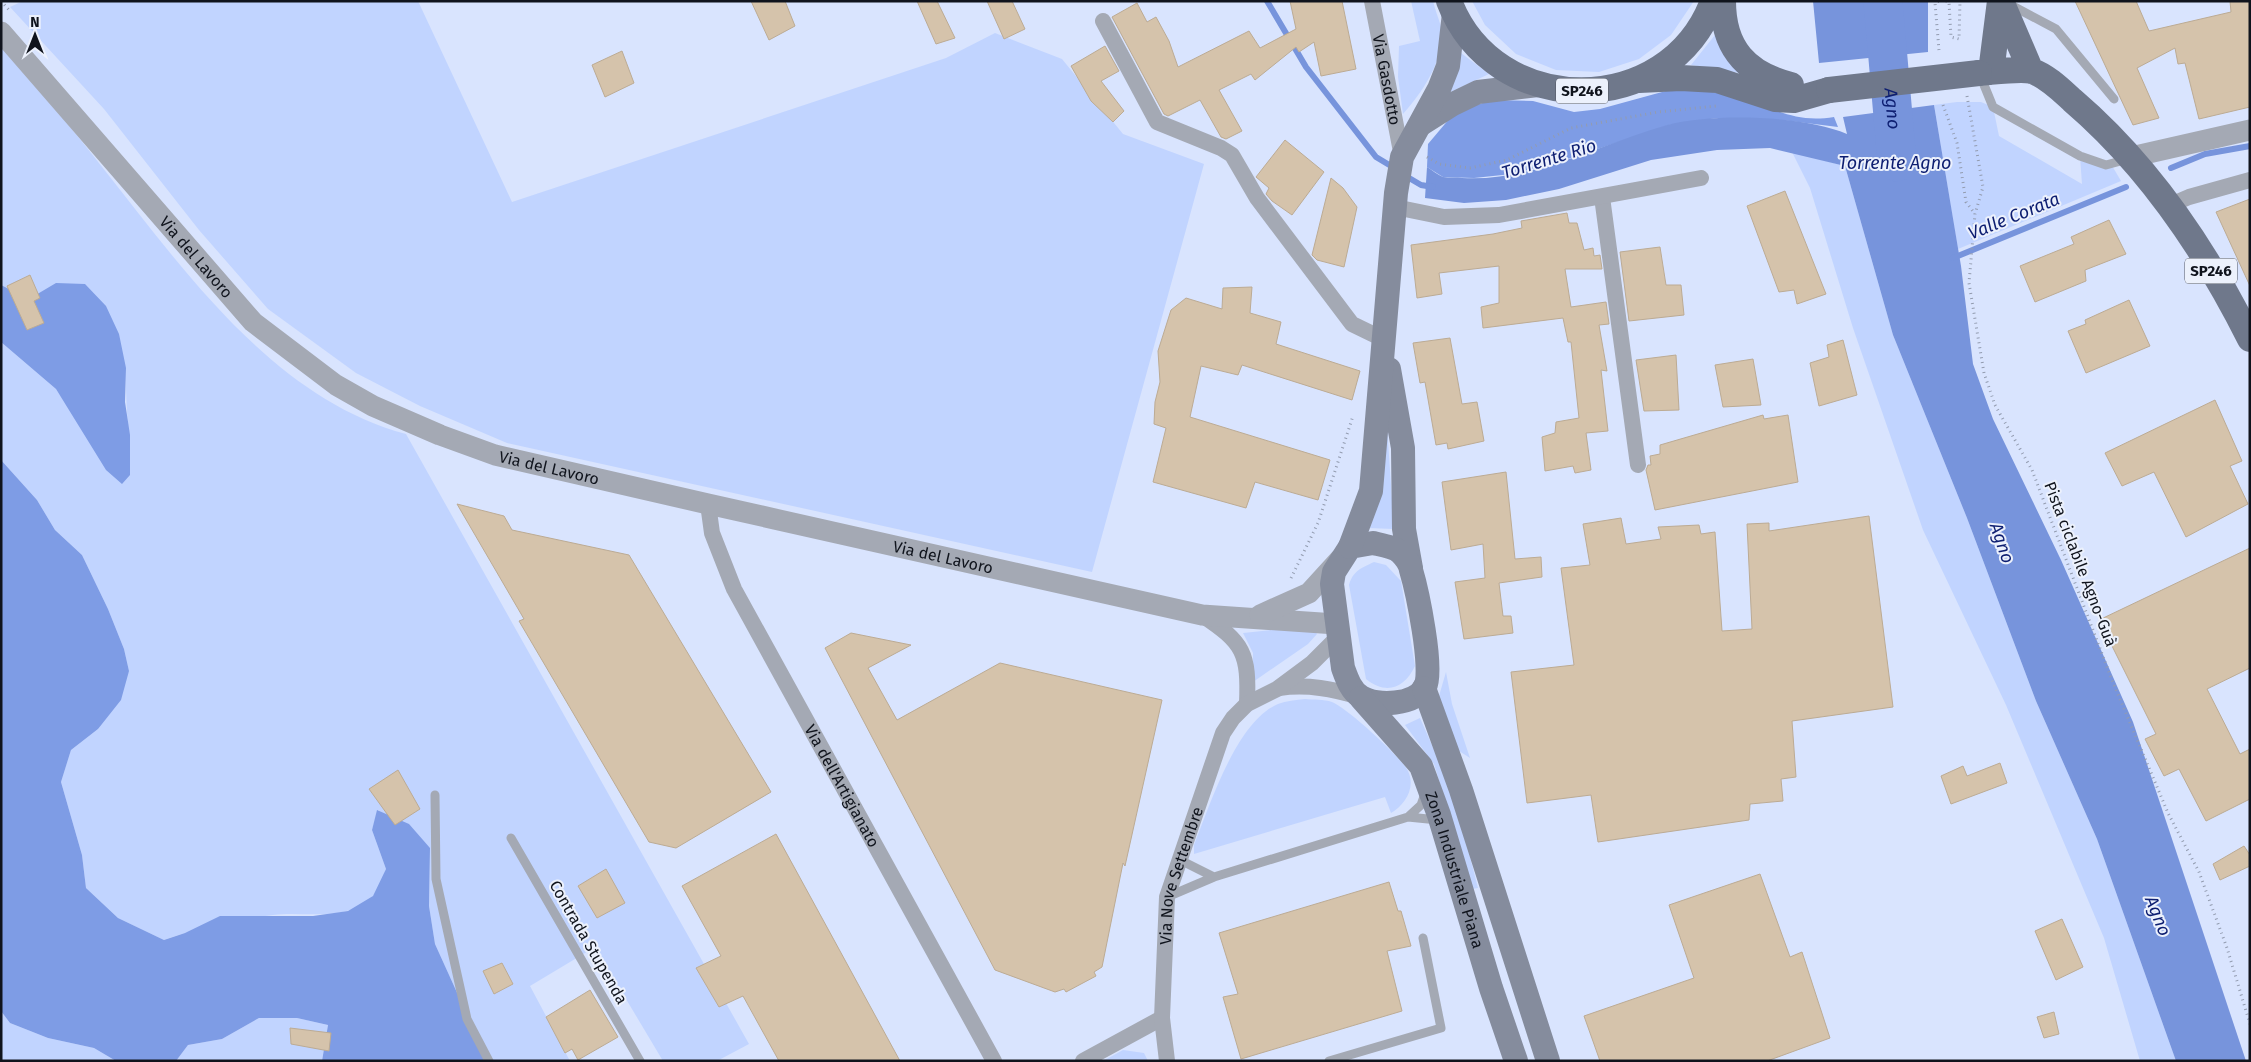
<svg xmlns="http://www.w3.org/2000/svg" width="2251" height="1062" font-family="'Fira Sans',sans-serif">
  <rect width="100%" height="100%" fill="#d9e4fe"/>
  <path fill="#c1d4ff" d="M 23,1 L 418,1 L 512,202 L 946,58 L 995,33 L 1062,59 L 1123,134 L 1204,164 L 1092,572 L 507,443 L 420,406 L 356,373 L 268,309 L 199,230 L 104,109 L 10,7 Z
    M 1411,1 L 1433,1 C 1435,10 1439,19 1441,27 C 1445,60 1423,91 1403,114 L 1398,77 L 1399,46 L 1420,41 Z
    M 1472,1 L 1694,1 L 1671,35 L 1639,59 L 1599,72 L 1556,70 L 1516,54 L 1485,25 Z
    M 1715,35 L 1741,73 L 1691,65 Z
    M 1,47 C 37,88 73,129 106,172 C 186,273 275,399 406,434 L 749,1044 L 717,1061 L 663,1061 L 595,947 L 530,986 L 570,1061 L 488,1061 L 435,944 L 429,906 L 430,848 L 378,810 L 372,830 L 386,869 C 383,877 379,890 373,896 C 346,923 306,911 273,915 C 237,920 198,928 164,940 L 118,918 L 86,888 L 82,855 L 61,782 L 71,750 L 98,729 L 129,671 L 124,649 L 108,609 L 82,555 L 55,530 L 37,500 L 1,460 L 1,342 L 56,389 L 81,427 L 130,475 C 130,439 125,404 126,368 L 29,299 L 1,285 Z
    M 1461,53 L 1489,74 L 1444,95 Z
    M 1957,102 L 1981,102 L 1993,107 L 1999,136 L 2082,184 L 2080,156 L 2111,164 L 2121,181 L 1958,249 L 1934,105 Z
    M 1792,152 L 1845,166 L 1893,335 L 1967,518 L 2036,701 L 2097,839 L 2176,1061 L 2140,1061 L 2104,938 L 2006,705 L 1923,530 L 1853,328 L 1810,188 Z
    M 1387,426 L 1394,529 L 1368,528 Z
    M 1374,562 L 1386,565 L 1401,581 L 1415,666 C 1404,689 1386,695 1366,679 L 1349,585 C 1353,571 1361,568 1374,562 Z
    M 1311,626 L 1317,634 L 1308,644 L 1253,682 L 1253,653 L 1243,633 Z
    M 1446,672 L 1452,704 L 1470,758 L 1456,749 L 1439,696 Z
    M 1305,699 C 1313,700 1324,699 1332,702 C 1346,707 1402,758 1408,771 C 1416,788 1405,805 1391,813 L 1385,797 L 1194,854 L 1194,845 C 1210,805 1236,722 1278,704 C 1286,701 1296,700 1305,699 Z
    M 1420,718 L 1454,795 L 1478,888 L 1472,889 L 1434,764 L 1405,725 Z
    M 1,1011 L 10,1023 L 48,1038 L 94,1048 L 116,1061 L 1,1061 Z
    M 259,1018 L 297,1018 L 328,1025 L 322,1061 L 176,1061 L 188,1045 L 222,1039 Z
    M 1123,1050 L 1144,1053 L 1148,1061 L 1103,1061 Z"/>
  <path fill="#7e9ce5" d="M 1673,89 C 1693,90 1714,91 1734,96 C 1772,106 1792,124 1834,117 L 1838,127 L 1782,120 L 1717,118 L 1669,125 L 1556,163 L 1512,174 L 1474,178 L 1443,177 L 1427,167 L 1428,144 L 1455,112 L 1492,100 L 1533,101 L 1574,112 L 1600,109 Z
    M 56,283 L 85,284 L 106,306 L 119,334 L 126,368 L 125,402 L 130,435 L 130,475 L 122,484 L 106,470 L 56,389 L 1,342 L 1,285 L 29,299 Z
    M 1,460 L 37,500 L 55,530 L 82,555 L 108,609 L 124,649 L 129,671 L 121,700 L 98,729 L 71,750 L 61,782 L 82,855 L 86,888 L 118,918 L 164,940 L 185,933 L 220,916 L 313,916 L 348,911 L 373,896 L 386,869 L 372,830 L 377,810 L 409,824 L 430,848 L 429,906 L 435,944 L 488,1061 L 322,1061 L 328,1025 L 297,1018 L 259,1018 L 222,1039 L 188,1045 L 176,1061 L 116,1061 L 94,1048 L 48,1038 L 10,1023 L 1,1011 Z"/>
  <path fill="#7794dc" d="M 1813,1 L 1928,1 L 1928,52 L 1819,63 Z
    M 1934,105 L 1961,266 L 1973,364 L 1993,419 L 2061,560 L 2133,722 L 2246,1061 L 2176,1061 L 2097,839 L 2036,701 L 1967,518 L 1893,335 L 1845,166 L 1770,148 L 1717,150 L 1651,160 L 1559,189 L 1506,200 L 1464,203 L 1425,198 L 1427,167 C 1432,170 1438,175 1443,177 C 1449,178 1457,177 1462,178 C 1533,182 1600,144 1667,125 C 1712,113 1804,115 1847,134 L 1843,117 Z"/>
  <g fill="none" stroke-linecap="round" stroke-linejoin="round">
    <path stroke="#7794dc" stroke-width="6" d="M 1267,1 L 1306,67 L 1376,157 L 1396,169
      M 2171,168 L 2205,154 L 2250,146
      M 1404,175 L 1421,185 L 1433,187
      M 1953,258 L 2126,187"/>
    <path stroke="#7794dc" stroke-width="39" id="s1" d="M 1883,1 L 1897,162"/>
  </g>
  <path fill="#d5c3ab" stroke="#bcab94" d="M 751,1 L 785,1 L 795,26 L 769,40 Z
    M 917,1 L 937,1 L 955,38 L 936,44 Z
    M 987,1 L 1012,1 L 1025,29 L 1004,39 Z
    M 1290,1 L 1342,1 L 1356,69 L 1321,76 L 1314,42 L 1299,52 L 1296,47 L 1255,80 L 1251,74 L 1219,90 L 1242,131 L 1226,139 L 1221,137 L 1200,100 L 1168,116 L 1164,114 L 1112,17 L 1137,3 L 1147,22 L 1156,17 L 1169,41 L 1178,67 L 1249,31 L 1260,48 L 1296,29 Z
    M 2075,1 L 2136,1 L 2149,31 L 2231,12 L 2230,1 L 2250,1 L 2250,107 L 2199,119 L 2185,63 L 2178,64 L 2175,48 L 2137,68 L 2159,118 L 2133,125 Z
    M 1105,46 L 1119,71 L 1101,81 L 1124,111 L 1113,122 L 1091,101 L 1071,66 Z
    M 622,51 L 634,83 L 605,97 L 592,65 Z
    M 1285,140 L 1324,172 L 1292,215 L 1272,201 L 1266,194 L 1269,188 L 1256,177 Z
    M 1331,178 L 1343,188 L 1357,207 L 1344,267 L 1317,260 L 1312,255 Z
    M 1785,191 L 1826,294 L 1797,304 L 1794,290 L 1779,292 L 1747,206 Z
    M 2250,199 L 2250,286 L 2216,212 Z
    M 1567,213 L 1569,223 L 1577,223 L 1584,250 L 1593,248 L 1594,256 L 1600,255 L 1602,269 L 1565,269 L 1571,307 L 1606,302 L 1609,324 L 1599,325 L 1607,371 L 1601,370 L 1608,431 L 1586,433 L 1591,470 L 1575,473 L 1573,466 L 1545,471 L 1542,437 L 1555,433 L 1556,422 L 1579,418 L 1571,342 L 1568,342 L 1563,318 L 1483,328 L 1481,307 L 1499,303 L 1499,266 L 1439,273 L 1442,294 L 1417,298 L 1411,245 L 1493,234 L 1522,228 L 1521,221 Z
    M 2109,220 L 2126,254 L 2085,270 L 2086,281 L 2035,302 L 2020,266 L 2074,244 L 2071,237 Z
    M 1660,247 L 1666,285 L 1681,285 L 1684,315 L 1629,321 L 1620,252 Z
    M 30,275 L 40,298 L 34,301 L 44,323 L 27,330 L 7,286 Z
    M 1252,287 L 1250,313 L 1281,322 L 1276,344 L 1360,371 L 1352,400 L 1242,365 L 1238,375 L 1201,366 L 1190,417 L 1330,460 L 1318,500 L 1255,482 L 1246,508 L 1153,482 L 1166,428 L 1154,424 L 1155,402 L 1160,382 L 1158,351 L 1171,310 L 1186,298 L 1222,309 L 1223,288 Z
    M 2129,300 L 2150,346 L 2086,373 L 2068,331 L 2086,324 L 2085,320 Z
    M 1450,338 L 1462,404 L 1477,402 L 1484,441 L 1448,449 L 1447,443 L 1436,445 L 1425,382 L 1420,383 L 1413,343 Z
    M 1843,340 L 1857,395 L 1819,406 L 1810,363 L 1829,357 L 1827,345 Z
    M 1676,355 L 1679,410 L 1644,411 L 1636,360 Z
    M 1753,359 L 1761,405 L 1723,407 L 1715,365 Z
    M 2215,400 L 2242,461 L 2230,466 L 2248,504 L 2186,537 L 2154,472 L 2122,486 L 2105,453 Z
    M 1763,415 L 1764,419 L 1788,415 L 1798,482 L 1655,510 L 1646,470 L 1648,465 L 1651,465 L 1650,456 L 1660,454 L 1660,445 Z
    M 1506,472 L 1515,559 L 1541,557 L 1542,577 L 1499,583 L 1503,616 L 1511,616 L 1513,633 L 1464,639 L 1455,582 L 1485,578 L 1483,544 L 1451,550 L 1442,482 Z
    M 457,504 L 504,516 L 512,530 L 629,555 L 771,792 L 676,848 L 649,842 L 519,621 L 524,619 Z
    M 1869,516 L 1893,707 L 1792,721 L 1796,777 L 1781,779 L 1783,801 L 1750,804 L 1749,820 L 1598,842 L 1591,795 L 1527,803 L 1511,672 L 1574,665 L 1561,568 L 1590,565 L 1583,524 L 1621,518 L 1626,544 L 1661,539 L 1658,527 L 1699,525 L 1701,534 L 1715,532 L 1722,631 L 1752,629 L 1747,524 L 1769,523 L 1769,531 Z
    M 2250,548 L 2250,668 L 2207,689 L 2240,754 L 2250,749 L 2250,799 L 2206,821 L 2179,769 L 2164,776 L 2145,739 L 2156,734 L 2099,620 Z
    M 851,633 L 911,645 L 868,668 L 897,720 L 1000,663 L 1162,700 L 1125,866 L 1123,863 L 1102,967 L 1094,972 L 1096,976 L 1066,992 L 1064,989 L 1055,992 L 995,970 L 825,648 Z
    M 2000,763 L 2007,783 L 1951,804 L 1941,776 L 1963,766 L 1967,776 Z
    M 398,770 L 420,809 L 395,825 L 369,789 Z
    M 776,834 L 834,940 L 900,1061 L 779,1061 L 743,996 L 719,1007 L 696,968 L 721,956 L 682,886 Z
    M 2244,846 L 2250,855 L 2250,866 L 2220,880 L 2213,864 Z
    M 606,869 L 625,903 L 597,918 L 578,886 Z
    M 1760,874 L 1790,957 L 1802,952 L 1830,1038 L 1767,1061 L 1600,1061 L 1584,1016 L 1694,978 L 1669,905 Z
    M 1389,882 L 1398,911 L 1401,911 L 1411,946 L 1387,951 L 1402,1011 L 1241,1059 L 1223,997 L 1238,994 L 1219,933 Z
    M 2062,919 L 2083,967 L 2056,980 L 2035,931 Z
    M 502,963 L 513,984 L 494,994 L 483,971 Z
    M 590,990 L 618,1037 L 578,1060 L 572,1049 L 565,1053 L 546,1017 Z
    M 2054,1012 L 2059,1034 L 2044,1038 L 2037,1017 Z
    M 290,1028 L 331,1033 L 329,1051 L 291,1044 Z"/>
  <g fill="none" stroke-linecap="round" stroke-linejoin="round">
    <path stroke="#939cb0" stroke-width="3" stroke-dasharray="1 4" stroke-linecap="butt" d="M 1,1 L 11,12
      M 1946,1 L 1949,2 L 1951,37 L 1959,39 L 1960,1
      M 1939,50 L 1935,3 L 1939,1
      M 1967,96 L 1983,187 L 1975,214 L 1969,283 L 1984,373 L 1995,405 L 2032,470 L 2112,680 L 2168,813 L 2199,872 L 2227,948 L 2250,1024
      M 1943,105 L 1957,143 L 1966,202 L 1975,214
      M 1427,157 L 1439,164 L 1470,168 L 1507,160 L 1571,128 L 1658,112 L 1716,106
      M 1291,578 L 1318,523 L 1353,416"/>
    <path stroke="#a4a9b4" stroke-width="9" d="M 2009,4 L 2056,29 L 2114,99
      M 1980,75 L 1993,107 L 2080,156 L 2106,165 L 2128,159
      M 1426,791 L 1421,805 L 1408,817 L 1438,820
      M 435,795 L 436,879 L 467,1019 L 489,1061
      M 511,838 L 640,1061
      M 1214,877 L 1408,817
      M 1167,897 L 1214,877 L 1180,860
      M 1329,1061 L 1441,1028 L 1423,938"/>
    <g stroke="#a4a9b4" stroke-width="16">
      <path id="s2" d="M 1372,1 L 1402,157"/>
      <path d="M 1103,21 L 1157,122 L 1221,148 L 1232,155 L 1257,198 L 1352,324 L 1385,340"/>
      <path d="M 1602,197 L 1638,465"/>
      <path d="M 2168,206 L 2189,197 L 2250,180"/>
      <path d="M 1395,207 L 1444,217 L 1499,215 L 1701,178"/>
      <path id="s3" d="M 708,504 L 712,533 L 734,589 L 994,1061"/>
      <path d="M 1202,615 C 1244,643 1249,653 1247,704"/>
      <path d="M 1279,688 C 1308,684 1333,689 1360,697"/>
      <path d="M 1083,1061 L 1162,1018"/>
      <path id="s4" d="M 1167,1061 L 1162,1018 L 1167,897 L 1223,733 L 1233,718 L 1247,704 L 1277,689 L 1312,663 L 1338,637"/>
    </g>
    <g stroke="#a4a9b4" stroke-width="21">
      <path id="s5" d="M 1,32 L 253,322 L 336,385 L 373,406 L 440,435 L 495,455 L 708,504 L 1202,615 L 1336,624"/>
      <path d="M 2131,157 L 2250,130"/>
      <path d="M 1260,615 L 1309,593 L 1340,559"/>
    </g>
    <g stroke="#858c9d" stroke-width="24">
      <path d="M 1421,124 L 1451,105 L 1478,92 L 1538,85"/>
      <path d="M 1389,369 L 1403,448 L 1404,529 L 1411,568"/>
      <path d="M 1373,543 C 1381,545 1395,547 1401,553 C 1405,557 1410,564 1411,570 C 1417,590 1434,670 1425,687 C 1415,705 1377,707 1361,697 C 1351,691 1347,679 1343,668 L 1332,584 L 1334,572 L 1350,547 Z"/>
      <path d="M 1350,547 L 1371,491 L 1396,193 L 1402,157 L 1439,89 L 1448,66 L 1454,13"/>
      <path d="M 1424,688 L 1461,790 L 1548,1061"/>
      <path id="s6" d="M 1361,698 L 1421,766 L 1439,815 L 1491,988 L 1516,1061"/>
    </g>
    <path stroke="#6f788b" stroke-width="26" d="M 1449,1 C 1494,120 1669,120 1713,1
      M 1723,1 C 1723,49 1747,74 1791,85
      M 2001,1 L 2031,71
      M 1991,72 L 2000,1
      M 1979,73 C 1993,72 2021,68 2032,71 C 2047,76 2061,90 2072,100 C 2147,164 2206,251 2250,339
      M 1639,80 L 1681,78 L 1717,80 L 1775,99 L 1794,100 L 1829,90"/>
    <path stroke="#6f788b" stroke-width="26" d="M 1829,90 L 1979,73"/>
  </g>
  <g text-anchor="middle" stroke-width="4" stroke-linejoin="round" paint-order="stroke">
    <g fill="#ecf1fc" stroke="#525660" stroke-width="1">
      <rect x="1556" y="78.5" width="52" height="25" rx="4"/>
      <rect x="2185" y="258.5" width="52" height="25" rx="4"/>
    </g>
    <g font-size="15" font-weight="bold" fill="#10141d">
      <text x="1582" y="96">SP246</text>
      <text x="2211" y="276">SP246</text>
    </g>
    <g font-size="16" fill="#10141d" stroke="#ecf1fc">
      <text dy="6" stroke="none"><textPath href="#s2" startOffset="80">Via Gasdotto</textPath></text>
      <text dy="6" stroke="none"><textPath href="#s5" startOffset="298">Via del Lavoro</textPath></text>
      <text dy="6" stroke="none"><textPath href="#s5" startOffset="718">Via del Lavoro</textPath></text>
      <text dy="6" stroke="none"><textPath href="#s5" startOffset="1122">Via del Lavoro</textPath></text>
      <text transform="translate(2081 564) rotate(69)" y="6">Pista ciclabile Agno-Guà</text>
      <text dy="6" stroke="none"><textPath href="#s3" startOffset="314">Via dell'Artigianato</textPath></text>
      <text dy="6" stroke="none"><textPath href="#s6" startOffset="200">Zona Industriale Piana</textPath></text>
      <text dy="6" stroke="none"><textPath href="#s4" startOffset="188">Via Nove Settembre</textPath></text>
      <text transform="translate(589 942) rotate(60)" y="6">Contrada Stupenda</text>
    </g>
    <g font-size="18" font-style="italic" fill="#0d1e71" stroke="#ecf1fc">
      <text dy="6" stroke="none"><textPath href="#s1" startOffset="108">Agno</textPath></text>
      <text transform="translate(1549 159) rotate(-17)" y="6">Torrente Rio</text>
      <text x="1895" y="169">Torrente Agno</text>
      <text transform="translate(2014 216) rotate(-22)" y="6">Valle Corata</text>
      <text transform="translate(2002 543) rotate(71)" y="6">Agno</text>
      <text transform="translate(2158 916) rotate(68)" y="6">Agno</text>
    </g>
  </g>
  <rect width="2251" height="1062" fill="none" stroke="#10141d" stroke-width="5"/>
  <g transform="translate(35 35)" stroke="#ecf1fc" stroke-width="4" paint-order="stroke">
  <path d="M0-4L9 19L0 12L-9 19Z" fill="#10141d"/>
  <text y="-8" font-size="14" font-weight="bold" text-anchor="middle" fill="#10141d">N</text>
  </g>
</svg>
